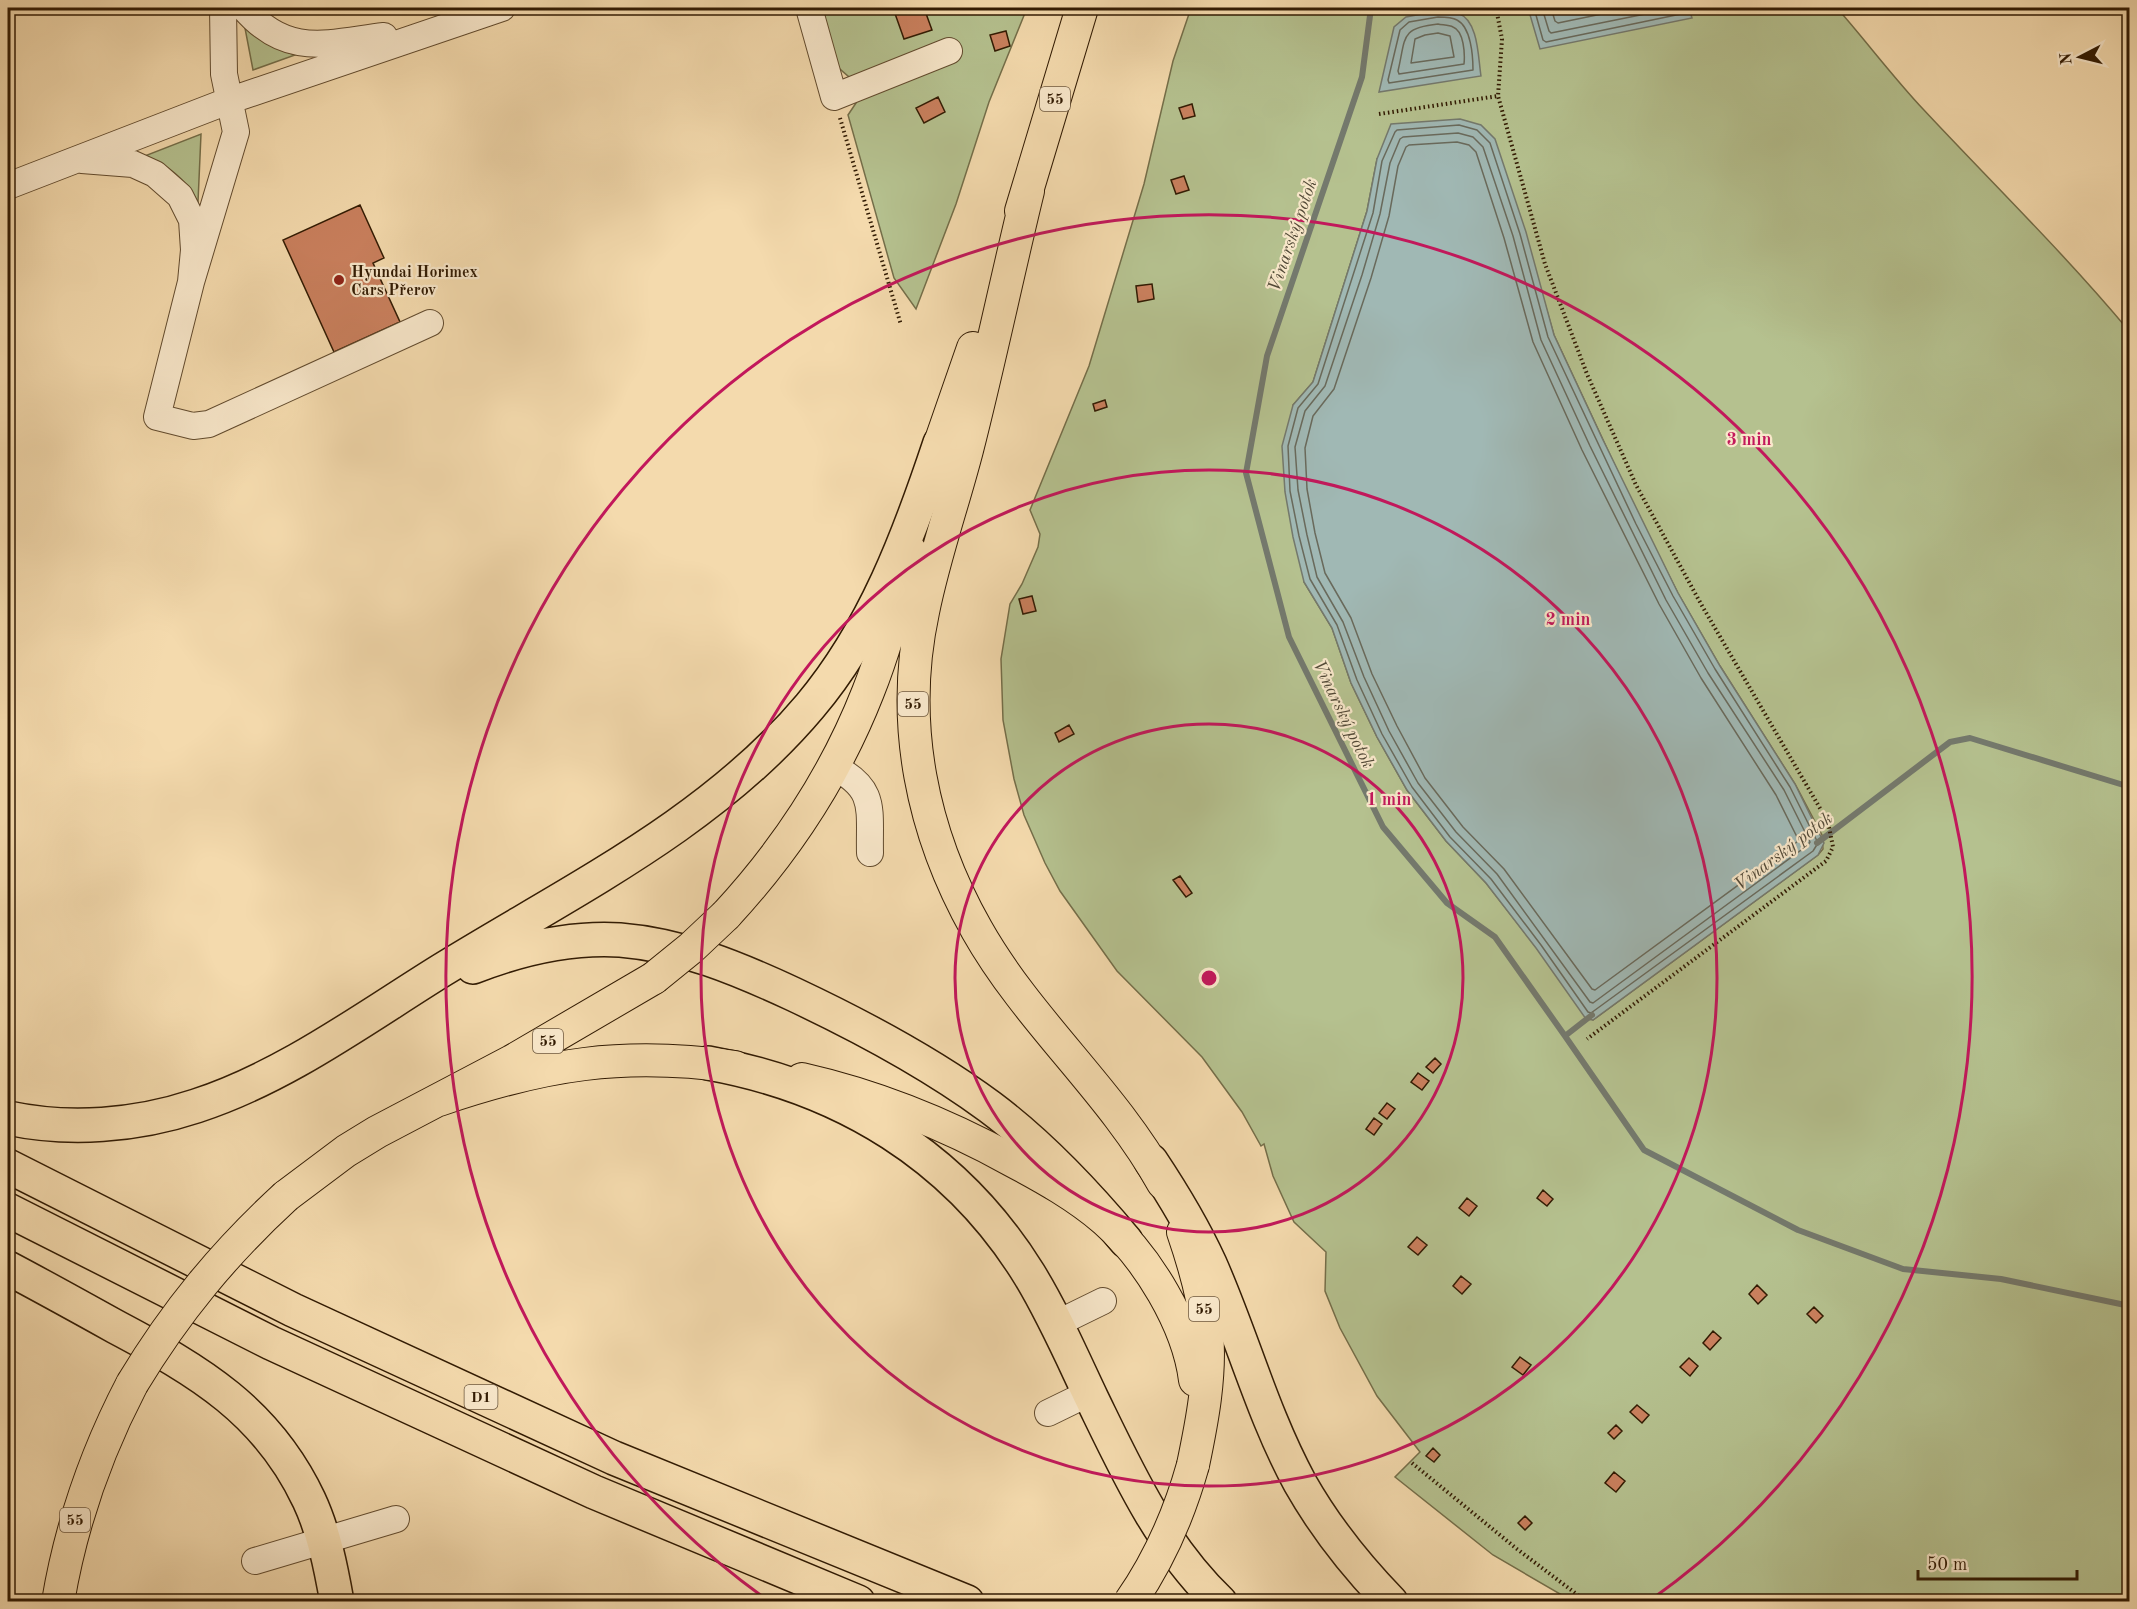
<svg xmlns="http://www.w3.org/2000/svg" width="2137" height="1609" font-family="'Old Standard TT',serif">
  <rect width="100%" height="100%" fill="#f4daad"/>
  <filter id="stains"><feTurbulence type="fractalNoise" baseFrequency=".00333" numOctaves="4"/><feColorMatrix values="0 0 0 0 .2 0 0 0 0 .09 0 0 0 0 .02 0 0 0 .5 -.17"/></filter>
  <radialGradient id="worn" r=".72"><stop offset=".6" stop-color="#630" stop-opacity="0"/><stop offset="1" stop-color="#630" stop-opacity=".3"/></radialGradient>
  <path fill="#b5c18f" stroke="#746e49" stroke-width="1.5" fill-rule="evenodd" d="M 818,8 L 1027,8 L 989,102 L 956,204 L 916,309 L 894,278 L 848,115 L 856,103 L 849,77 L 833,63 Z
    M 1191,8 L 1837,8 C 1866,41 1893,77 1923,109 C 1992,183 2064,253 2129,331 L 2129,1601 L 1572,1601 L 1493,1555 L 1395,1477 L 1420,1452 L 1377,1396 L 1340,1328 L 1325,1291 L 1326,1252 L 1294,1222 L 1273,1176 L 1264,1144 L 1261,1146 L 1242,1112 L 1202,1057 L 1117,971 L 1060,891 L 1045,863 L 1024,815 L 1014,779 L 1003,720 L 1001,659 L 1010,604 L 1022,584 L 1038,547 L 1040,534 L 1030,510 L 1089,366 L 1144,184 L 1173,61 ZM 1377,159 L 1540,287 L 1554,335 L 1641,521 L 1678,593 L 1720,666 L 1795,784 L 1822,835 L 1823,849 L 1818,855 L 1593,1020 L 1486,883 L 1446,841 L 1407,790 L 1377,737 L 1351,683 L 1332,628 L 1304,582 L 1293,405 L 1313,382 L 1367,211 Z
    M 244,23 L 270,45 L 295,55 L 253,70 Z
    M 201,134 L 198,202 C 185,179 169,164 142,157 Z"/>
  <path fill="#a0b8b4" stroke="#74796d" stroke-width="1.5" d="M 1528,8 L 1689,8 L 1692,18 L 1540,49 Z
    M 1438,11 C 1444,12 1452,11 1458,13 C 1479,21 1478,58 1481,76 L 1379,92 L 1394,27 L 1406,17 Z
    M 1460,119 L 1481,125 L 1495,139 L 1526,232 L 1554,335 L 1603,440 L 1678,593 L 1720,666 L 1795,784 L 1824,843 L 1818,855 L 1593,1020 L 1586,1019 L 1536,948 L 1486,883 L 1446,841 L 1407,790 L 1377,737 L 1351,683 L 1332,628 L 1304,582 L 1293,537 L 1285,492 L 1282,446 L 1293,405 L 1313,382 L 1367,211 L 1377,159 L 1391,124 Z"/>
  <g fill="none" stroke-linecap="round" stroke-linejoin="round">
    <path stroke="#696a5c" stroke-width="1.5" d="M 1534,8 L 1543,40 L 1546,42 L 1681,14 L 1684,8
      M 1542,8 L 1549,31 L 1551,33 L 1675,8
      M 1551,8 L 1555,21 L 1558,23 L 1631,8
      M 1438,17 C 1444,17 1452,17 1457,20 C 1471,27 1473,56 1473,70 L 1389,83 L 1388,80 L 1400,30 L 1409,22 Z
      M 1438,24 C 1442,25 1449,25 1453,27 C 1464,31 1465,54 1464,64 L 1399,74 L 1398,71 C 1406,37 1400,28 1438,24 Z
      M 1438,33 L 1450,36 L 1454,57 L 1411,63 L 1415,39 L 1425,35 Z
      M 1459,125 L 1477,130 L 1490,143 L 1520,234 L 1548,337 L 1636,524 L 1673,596 L 1715,669 L 1790,787 L 1818,843 L 1813,851 L 1591,1013 L 1588,1012 L 1541,945 L 1491,879 L 1450,837 L 1412,787 L 1382,734 L 1357,680 L 1337,625 L 1310,579 L 1299,536 L 1290,491 L 1288,446 L 1298,408 L 1318,384 L 1373,213 L 1382,161 L 1395,132 L 1397,130 Z
      M 1458,133 L 1473,137 L 1483,147 L 1513,236 L 1541,340 L 1590,446 L 1666,600 L 1708,673 L 1784,790 L 1810,842 L 1808,845 L 1593,1003 L 1590,1002 L 1497,874 L 1456,832 L 1418,783 L 1389,731 L 1364,677 L 1343,622 L 1317,577 L 1307,535 L 1298,490 L 1295,447 L 1305,411 L 1325,386 L 1362,275 L 1380,214 L 1390,163 L 1400,139 L 1403,137 Z
      M 1457,142 L 1469,145 L 1476,152 L 1504,238 L 1533,342 L 1582,450 L 1659,604 L 1701,678 L 1776,795 L 1798,839 L 1797,842 L 1595,990 L 1592,989 L 1504,869 L 1463,827 L 1425,778 L 1397,726 L 1372,674 L 1351,618 L 1325,573 L 1315,533 L 1307,489 L 1305,448 L 1313,416 L 1334,389 L 1371,278 L 1389,216 L 1398,166 L 1406,147 L 1409,145 Z"/>
    <path stroke="#74796d" stroke-width="6" d="M 1371,8 L 1362,77 L 1267,356 L 1246,473 L 1289,637 L 1383,827 L 1447,903 L 1495,937 L 1565,1036 L 1592,1015
      M 1817,843 L 1950,742 L 1970,738 L 2130,787
      M 1565,1036 L 1644,1150 L 1798,1230 L 1903,1269 L 2001,1279 L 2130,1306"/>
  </g>
  <path fill="#ca805e" stroke="#321b03" stroke-width="1.5" d="M 893,8 L 924,8 L 932,30 L 904,39 Z
    M 1006,31 L 1010,46 L 995,51 L 990,35 Z
    M 938,97 L 945,112 L 924,123 L 916,108 Z
    M 1192,104 L 1195,116 L 1183,119 L 1179,108 Z
    M 1184,176 L 1189,190 L 1176,194 L 1171,180 Z
    M 360,205 L 384,258 L 373,263 L 400,322 L 334,352 L 283,240 Z
    M 1152,284 L 1154,299 L 1138,302 L 1136,286 Z
    M 1105,400 L 1107,407 L 1095,411 L 1093,404 Z
    M 1032,596 L 1036,611 L 1023,614 L 1019,599 Z
    M 1069,725 L 1074,734 L 1059,742 L 1055,733 Z
    M 1180,876 L 1192,893 L 1186,897 L 1173,880 Z
    M 1435,1058 L 1441,1064 L 1433,1073 L 1426,1067 Z
    M 1418,1073 L 1429,1081 L 1422,1090 L 1411,1082 Z
    M 1387,1103 L 1395,1109 L 1387,1119 L 1379,1113 Z
    M 1374,1118 L 1382,1124 L 1374,1135 L 1366,1129 Z
    M 1543,1190 L 1553,1199 L 1547,1206 L 1537,1198 Z
    M 1467,1198 L 1477,1206 L 1469,1216 L 1459,1208 Z
    M 1417,1237 L 1427,1245 L 1418,1255 L 1408,1247 Z
    M 1461,1276 L 1471,1284 L 1462,1294 L 1453,1286 Z
    M 1757,1285 L 1767,1295 L 1758,1304 L 1749,1294 Z
    M 1814,1307 L 1823,1316 L 1816,1323 L 1807,1314 Z
    M 1713,1331 L 1721,1338 L 1710,1350 L 1703,1343 Z
    M 1520,1357 L 1531,1365 L 1523,1375 L 1512,1367 Z
    M 1689,1358 L 1698,1366 L 1690,1376 L 1680,1367 Z
    M 1637,1405 L 1649,1415 L 1642,1423 L 1630,1412 Z
    M 1616,1425 L 1622,1431 L 1614,1439 L 1608,1433 Z
    M 1433,1448 L 1440,1455 L 1434,1462 L 1426,1456 Z
    M 1614,1472 L 1625,1481 L 1616,1492 L 1605,1483 Z
    M 1525,1516 L 1532,1523 L 1525,1530 L 1518,1523 Z"/>
  <g fill="none" stroke-linecap="round" stroke-linejoin="round">
    <defs>
      <path id="minor" d="M 244,8 C 287,58 327,43 384,36
        M 809,8 L 834,97 L 949,51
        M 82,160 L 133,164 L 155,174 L 180,196 L 192,220 L 194,250 L 191,282 L 236,132 L 224,74 L 223,8
        M 8,186 L 228,101 L 502,8
        M 191,282 L 157,417 L 193,426 L 209,424 L 430,323
        M 834,767 C 877,789 869,809 870,853
        M 1056,1324 L 1103,1301
        M 1048,1413 L 1089,1393
        M 255,1561 L 396,1519"/>
      <path id="major" d="M 1028,191 C 1007,277 989,364 967,450 C 953,504 934,557 923,612 C 899,723 922,833 977,930 C 1029,1022 1112,1091 1163,1183
        M 1021,211 L 1082,8
        M 933,469 L 940,443 L 973,348
        M 726,915 C 787,849 835,776 868,692 C 886,647 898,599 911,552
        M 802,1079 C 877,1096 946,1124 1013,1161 C 1045,1178 1077,1196 1105,1220 C 1147,1257 1188,1324 1195,1380
        M 439,1100 C 544,1064 624,1051 735,1067
        M 286,1196 L 346,1151 L 377,1132 L 512,1061 L 654,978
        M 1183,1232 C 1194,1264 1204,1298 1207,1331 C 1211,1376 1202,1422 1193,1465
        M 58,1602 C 71,1524 96,1453 132,1384"/>
      <path id="highway" d="M 473,967 C 519,949 570,937 620,940 C 682,945 737,968 793,994 C 861,1026 929,1062 990,1107 C 1041,1145 1085,1192 1126,1241
        M 708,1063 C 842,1087 956,1156 1029,1274 C 1053,1313 1072,1357 1092,1399 C 1127,1471 1161,1546 1220,1602
        M 8,1118 C 69,1131 136,1126 196,1106 C 285,1077 363,1019 442,970 C 570,891 712,823 810,706 C 874,630 909,536 940,443
        M 1151,1161 C 1173,1194 1193,1227 1210,1264 C 1242,1336 1262,1413 1300,1483 C 1325,1527 1356,1566 1391,1602
        M 8,1166 L 293,1310 L 614,1458 L 967,1602
        M 8,1210 L 271,1343 L 594,1492 L 858,1602
        M 8,1268 C 44,1287 80,1307 116,1327 C 199,1371 267,1411 309,1500 C 324,1532 331,1568 337,1602"/>
    </defs>
    <use href="#minor" stroke="#624b2e" stroke-width="28"/>
    <use href="#major" stroke="#321b03" stroke-width="34"/>
    <use href="#highway" stroke="#321b03" stroke-width="36"/>
    <path stroke="#321b03" stroke-width="4" stroke-dasharray="1.5 3" stroke-linecap="butt" d="M 1496,8 L 1502,39 L 1498,96 L 1545,264 L 1587,374 L 1636,485 L 1701,604 L 1828,822 L 1833,847 L 1826,861 L 1587,1039
      M 1379,114 L 1498,96
      M 840,118 L 901,325
      M 1412,1463 L 1517,1549 L 1587,1602"/>
    <use href="#minor" stroke="#f8e7ca" stroke-width="26"/>
    <use href="#major" stroke="#f4daad" stroke-width="32"/>
    <use href="#highway" stroke="#f4daad" stroke-width="33"/>
    <defs>
      <path id="major-bridge" d="M 654,978 L 691,948 L 726,915
        M 132,1384 C 176,1311 224,1253 286,1196
        M 1130,1602 C 1160,1559 1179,1515 1193,1465"/>
    </defs>
    <use href="#major-bridge" stroke="#321b03" stroke-width="34" stroke-linecap="butt"/>
    <use href="#major-bridge" stroke="#f4daad" stroke-width="32"/>
  </g>
  <g fill="none" stroke="#c2185b" stroke-width="3">
    <circle cx="1209" cy="978" r="254"/>
    <circle cx="1209" cy="978" r="508"/>
    <path d="M766 1599A763 763 0 1 1 1652 1599"/>
  </g>
  <circle fill="#8f2418" stroke="#f8e7ca" stroke-width="2" cx="339" cy="280" r="6"/>
  <g text-anchor="middle" stroke-width="4.5" stroke-linejoin="round" paint-order="stroke">
    <g fill="#f8e7ca" stroke="#6d583f" stroke-width="1.5">
      <rect x="1040" y="87" width="30" height="24" rx="4.5"/>
      <rect x="898" y="692" width="30" height="24" rx="4.5"/>
      <rect x="533" y="1029" width="30" height="24" rx="4.5"/>
      <rect x="1189" y="1297" width="30" height="24" rx="4.5"/>
      <rect x="464.5" y="1385" width="33" height="24" rx="4.5"/>
      <rect x="60" y="1508" width="30" height="24" rx="4.5"/>
    </g>
    <g font-size="15" font-weight="bold" fill="#321b03">
      <text x="1055" y="104">55</text>
      <text x="913" y="709">55</text>
      <text x="548" y="1046">55</text>
      <text x="1204" y="1314">55</text>
      <text x="481" y="1402">D1</text>
      <text x="75" y="1525">55</text>
    </g>
    <g font-size="16" font-weight="bold" fill="#321b03" stroke="#f8e7ca" text-anchor="start">
      <text x="351" y="277">Hyundai Horimex<tspan x="351" dy="18">Cars Přerov</tspan></text>
    </g>
    <g font-size="18" font-style="italic" fill="#534a38" stroke="#f8e7ca">
      <text transform="translate(1292 235) rotate(-71)" y="6">Vinarský potok</text>
      <text transform="translate(1344 714) rotate(64)" y="6">Vinarský potok</text>
      <text transform="translate(1783 851) rotate(-37)" y="6">Vinarský potok</text>
    </g>
  </g>
  <circle cx="1209" cy="978" r="9" fill="#c2185b" stroke="#f8e7ca" stroke-width="3"/>
  <g font-size="18" text-anchor="middle" font-weight="bold" fill="#c2185b" stroke="#f8e7ca" stroke-width="4.5" stroke-linejoin="round" paint-order="stroke">
    <text x="1749" y="445">3 min</text>
    <text x="1568" y="625">2 min</text>
    <text x="1389" y="805">1 min</text>
  </g>
  <rect width="2137" height="1609" fill="none" stroke="#f4daad" stroke-width="30"/>
  <rect x="9" y="9" width="2119" height="1591" fill="none" stroke="#321b03" stroke-width="3"/>
  <rect x="15" y="15" width="2107" height="1579" fill="none" stroke="#321b03" stroke-width="1.5"/>
  <g transform="translate(2080 57) rotate(263)" stroke="#f8e7ca" stroke-width="4.5" paint-order="stroke">
  <path d="M0-4.5L10 22L0 15L-10 22Z" fill="#321b03"/>
  <text y="-9" font-size="16" font-weight="bold" text-anchor="middle" fill="#321b03">N</text>
  </g>
  <path d="M1918 1570v9h159v-9" fill="none" stroke="#321b03" stroke-width="3"/>
  <text x="1927" y="1570" font-size="18" fill="#321b03" stroke="#f8e7ca" stroke-width="4.5" paint-order="stroke">50 m</text>
  <rect width="100%" height="100%" filter="url(#stains)"/>
  <rect width="100%" height="100%" fill="url(#worn)"/>
</svg>
